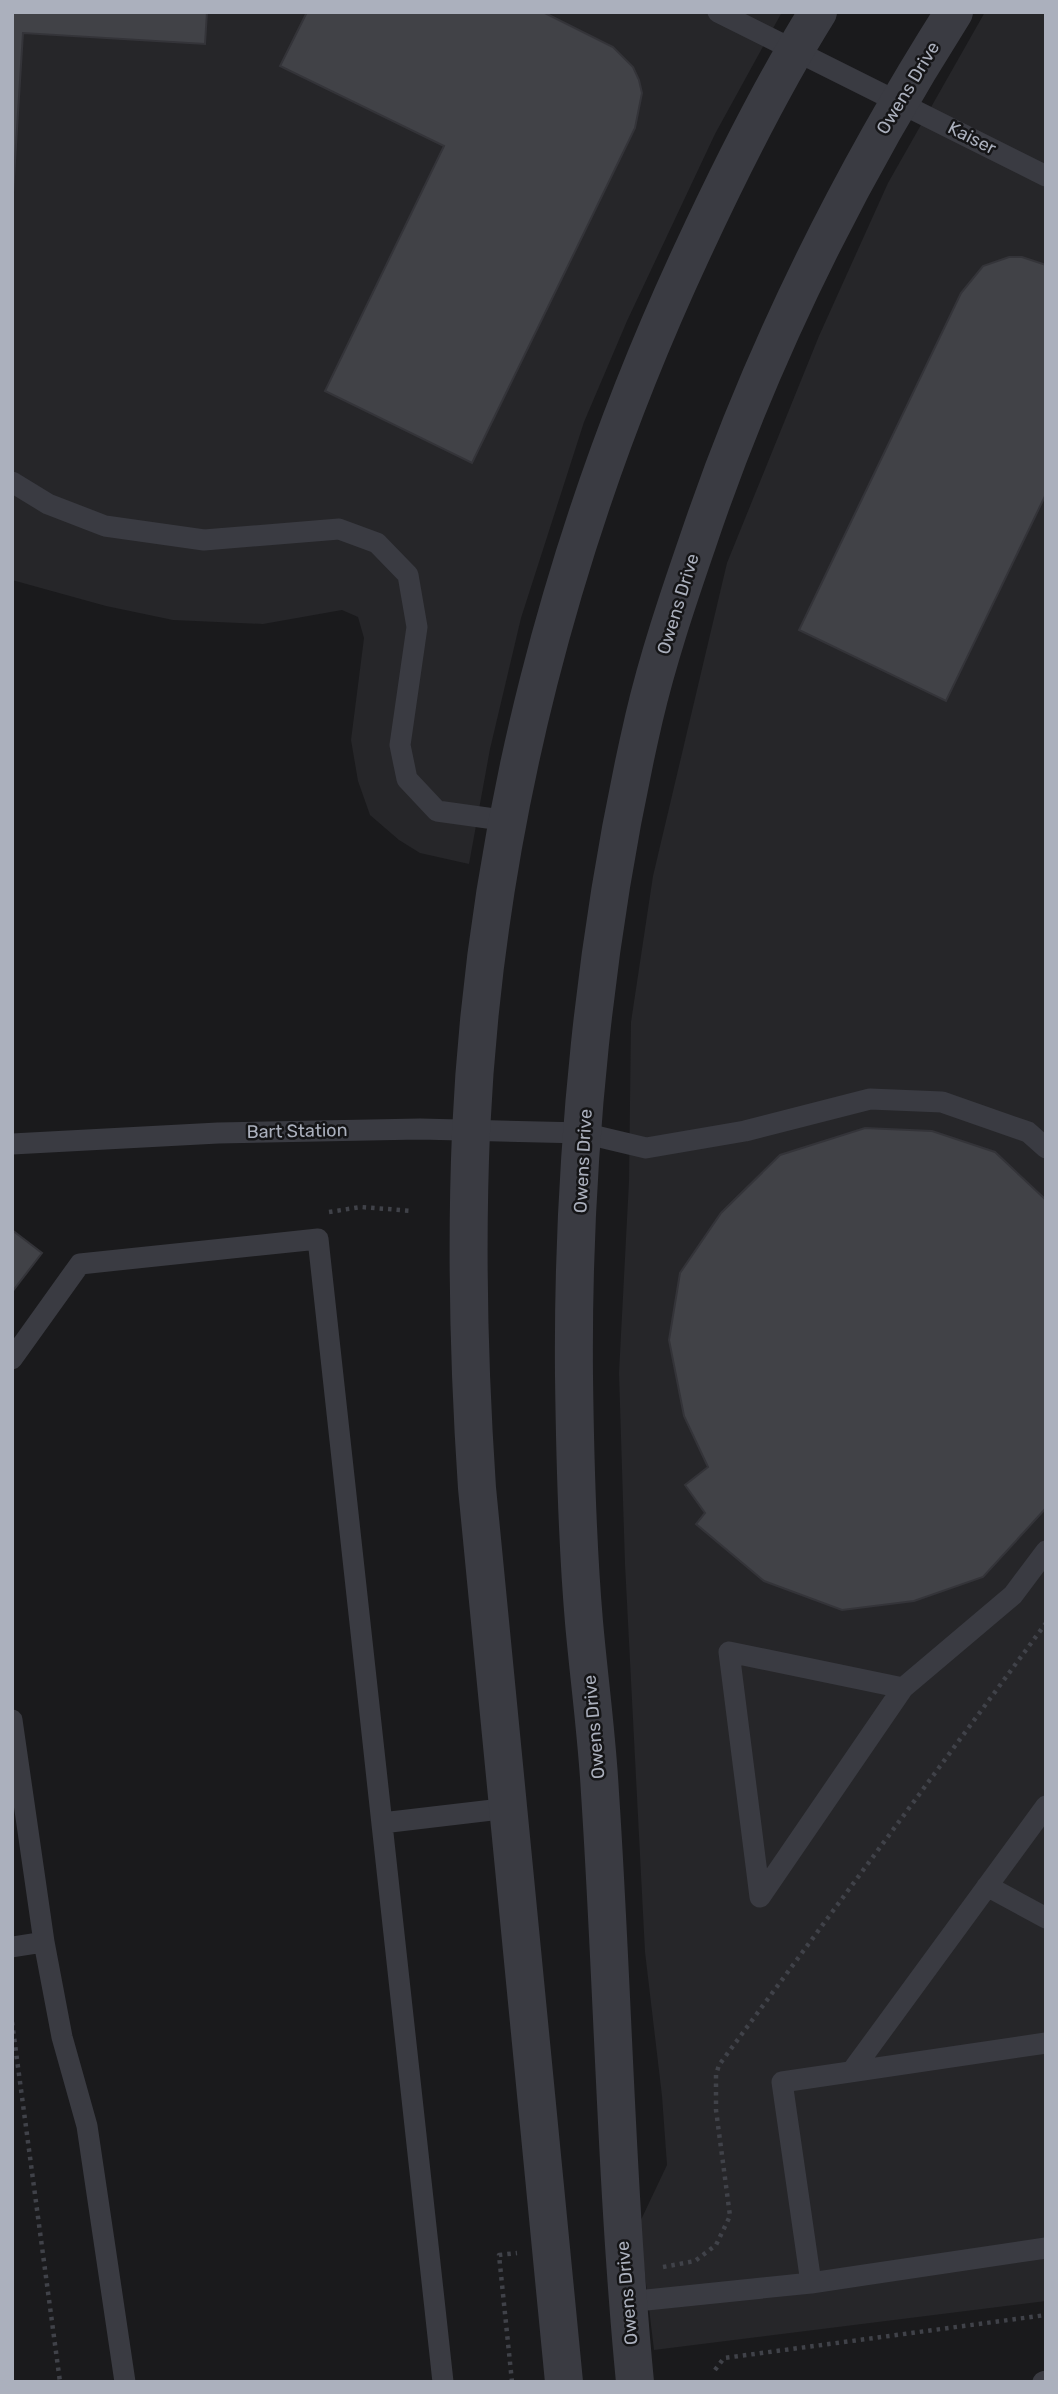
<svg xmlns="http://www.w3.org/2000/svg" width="1058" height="2394" font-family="Rubik,sans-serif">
  <rect width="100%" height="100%" fill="#1a1a1c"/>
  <path fill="#262629" d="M 12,12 L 782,12 L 715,134 L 627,321 L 584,422 L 521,618 L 490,749 L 469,864 L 420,853 L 399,840 L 370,815 L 358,781 L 351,740 L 364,638 L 358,617 L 342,610 L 263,624 L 173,620 L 106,606 L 12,580 Z
    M 985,12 L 1046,12 L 1046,2301 L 654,2350 L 639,2224 L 667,2165 L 662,2096 L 645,1952 L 625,1564 L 619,1373 L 629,1181 L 631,1022 L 653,876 L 727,563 L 819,336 L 888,183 Z"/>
  <path fill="#414247" stroke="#343439" stroke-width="2" d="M 12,12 L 207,12 L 205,44 L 23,33 L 12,209 Z
    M 307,12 L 543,12 L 613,47 L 633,67 L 639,80 L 642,93 L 635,128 L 472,463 L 325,391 L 444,146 L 280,66 Z
    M 1009,257 L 1022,257 L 1046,265 L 1046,494 L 946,701 L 799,630 L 961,293 L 983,266 Z
    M 865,1128 L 932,1131 L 995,1152 L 1046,1200 L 1046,1508 L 983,1577 L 914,1601 L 842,1610 L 764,1581 L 696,1524 L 705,1513 L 685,1485 L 708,1467 L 684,1416 L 669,1340 L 680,1273 L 721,1213 L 780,1155 Z
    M 12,1230 L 42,1253 L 12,1292 Z"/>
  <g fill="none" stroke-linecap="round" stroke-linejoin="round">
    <path stroke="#404249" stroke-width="4.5" stroke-dasharray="3.5 5" stroke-linecap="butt" d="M 329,1212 L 361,1207 L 413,1211
      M 12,2022 L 60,2382
      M 663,2267 L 695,2261 L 716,2245 L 730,2216 L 716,2110 L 716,2075 L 719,2065 L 1046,1623
      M 715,2370 L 724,2358 L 1046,2315
      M 512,2382 L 499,2255 L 517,2253"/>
    <path stroke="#3a3b42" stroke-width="21" d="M 718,12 L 1046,176
      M 12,482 L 48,504 L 105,526 L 204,540 L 339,529 L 377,543 L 408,575 L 417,627 L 400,745 L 407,779 L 437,811 L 509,821
      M 12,1144 L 218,1133 L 420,1129 L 583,1133 L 646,1148 L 745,1131 L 870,1099 L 942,1102 L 1028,1132 L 1046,1148
      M 12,1359 L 80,1264 L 318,1239 L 443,2382
      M 729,1652 L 903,1688 L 760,1897 Z
      M 903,1688 L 1013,1595 L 1046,1551
      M 12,1720 L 44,1942 L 62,2037 L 87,2126 L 125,2382
      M 382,1823 L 510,1808
      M 987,1886 L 1046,1918
      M 12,1947 L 44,1942
      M 852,2071 L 1046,1806
      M 811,2283 L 782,2082 L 1046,2043
      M 627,2302 L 811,2283 L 1046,2248
      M 1043,2382 L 1046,2381"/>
    <path stroke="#3a3b42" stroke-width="38" d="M 564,2382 L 477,1488 C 469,1369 466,1251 471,1132 C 485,828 564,527 692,252 C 730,170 770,89 818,12
      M 635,2382 C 616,2186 613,1989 600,1793 C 597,1736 589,1679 584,1622 C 577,1541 575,1458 574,1376 C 572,1158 595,930 644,718 C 658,658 678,599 698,541 C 761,354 848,179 954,12"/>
  </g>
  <g text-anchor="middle" stroke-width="5" stroke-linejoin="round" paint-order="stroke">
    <g font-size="18" fill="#abb0bd" stroke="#151517">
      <text transform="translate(908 88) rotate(-59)" y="6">Owens Drive</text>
      <text transform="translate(972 138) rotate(27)" y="6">Kaiser</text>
      <text transform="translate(678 604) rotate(-73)" y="6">Owens Drive</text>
      <text transform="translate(297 1131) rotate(-1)" y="6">Bart Station</text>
      <text transform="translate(583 1161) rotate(-87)" y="6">Owens Drive</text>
      <text transform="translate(594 1727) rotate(-95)" y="6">Owens Drive</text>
      <text transform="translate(627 2293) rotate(-95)" y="6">Owens Drive</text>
    </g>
  </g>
  <rect width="1058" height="2394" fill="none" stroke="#abb0bd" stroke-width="28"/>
</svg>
